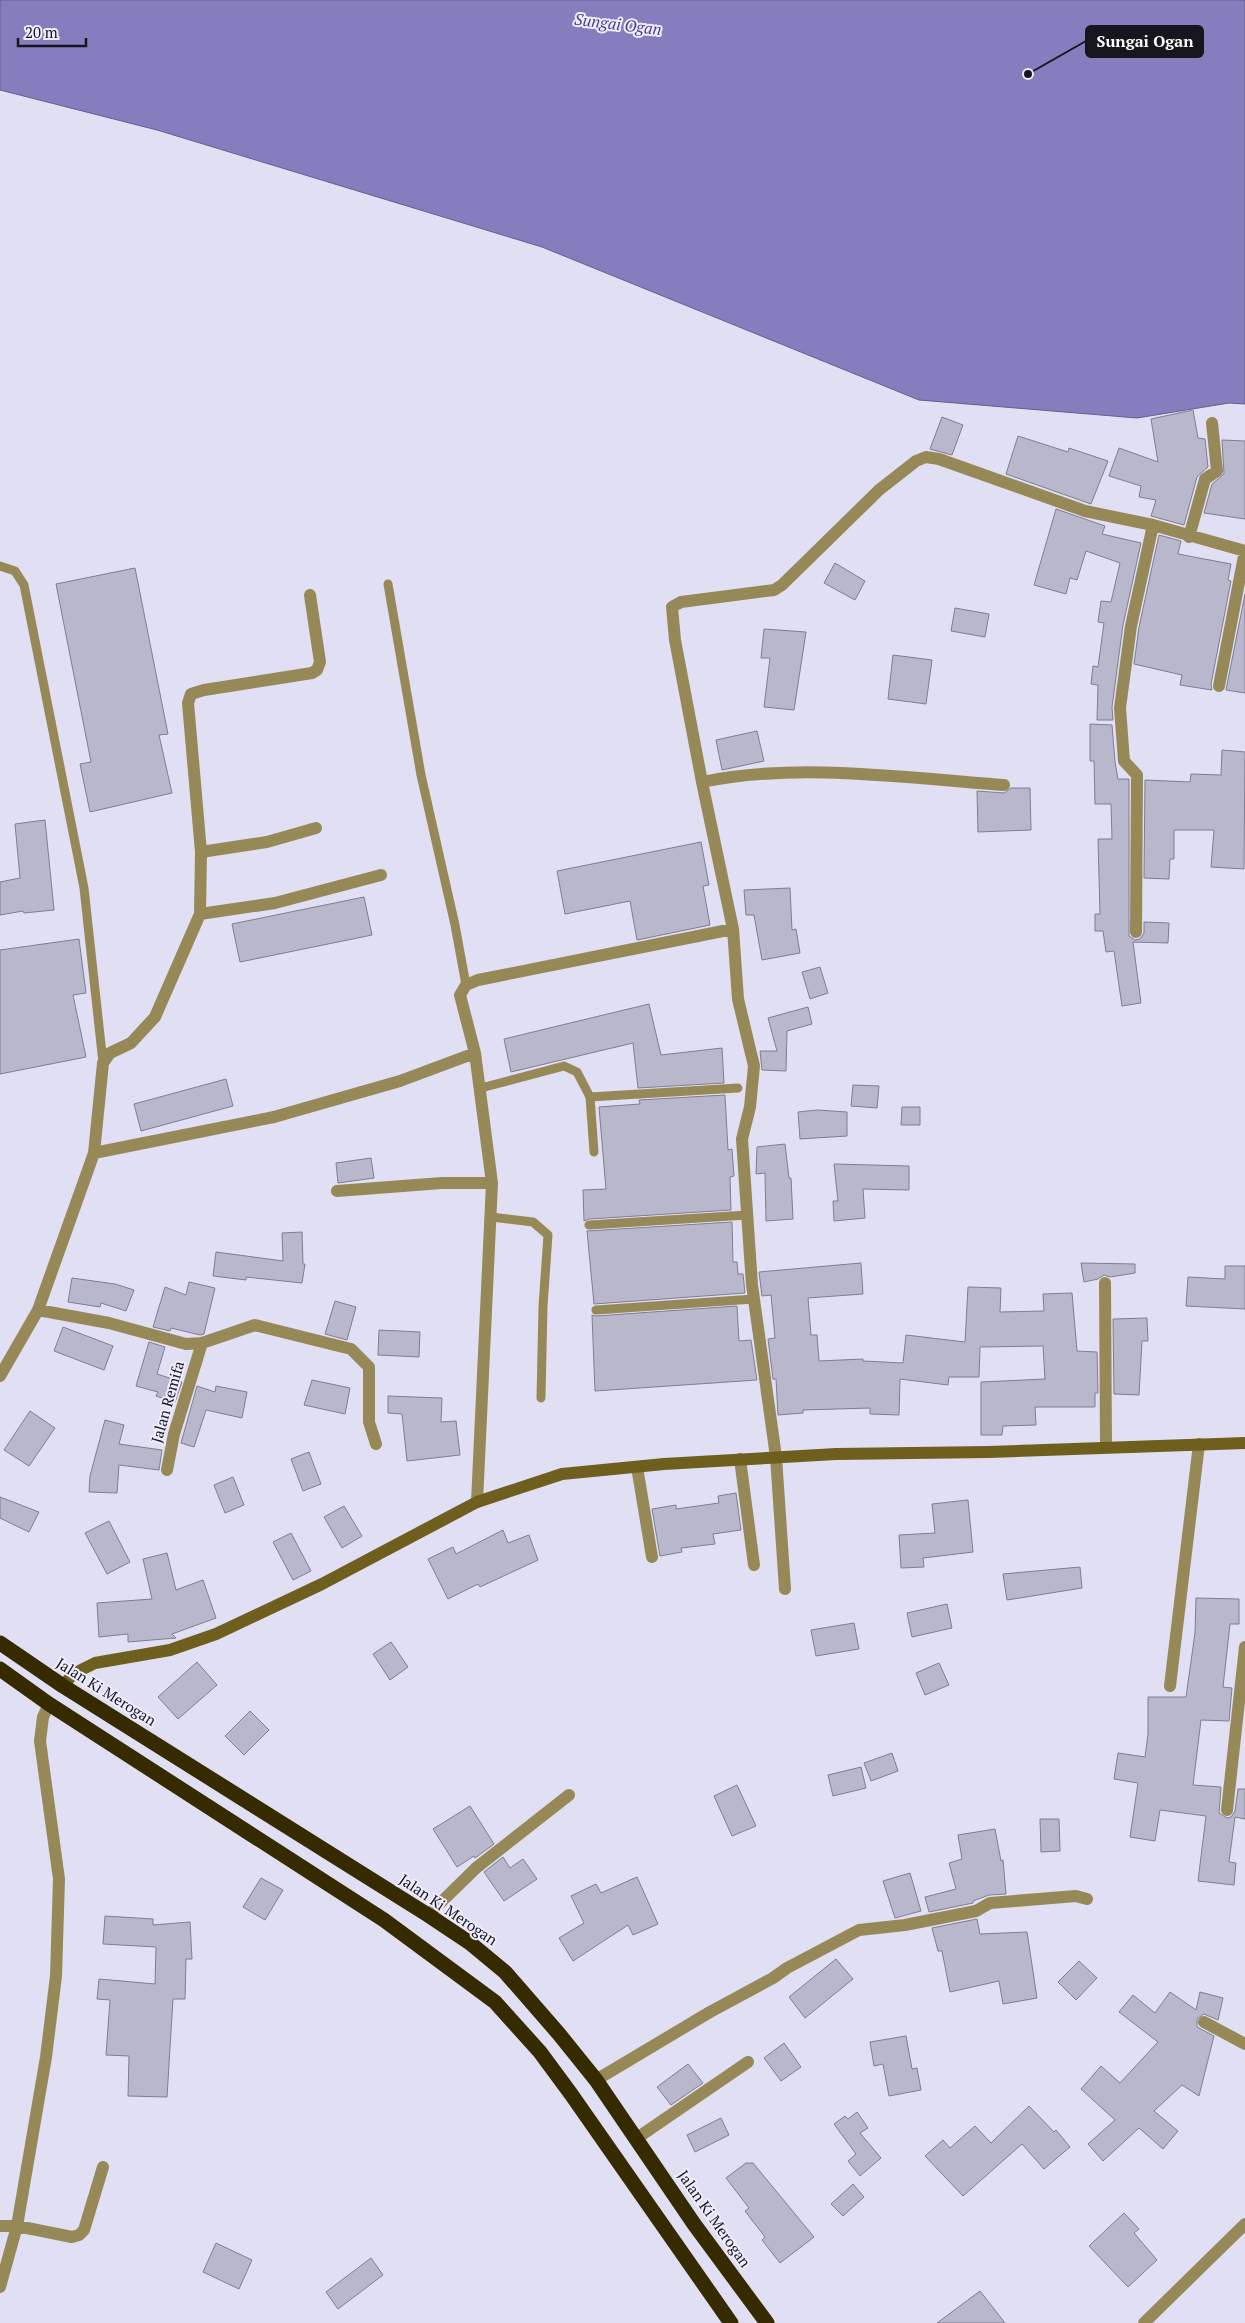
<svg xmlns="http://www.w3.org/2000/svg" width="1245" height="2323" font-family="'PT Serif',serif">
  <rect width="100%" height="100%" fill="#e0dff4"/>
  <path fill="#867dbe" stroke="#655e8e" d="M 0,0 L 1245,0 L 1245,404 L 1229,403 L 1137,418 L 919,400 L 542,247 L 157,130 L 0,90 Z"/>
  <path fill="#b9b7cc" stroke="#7f7d90" d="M 1193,410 L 1198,438 L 1205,439 L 1208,467 L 1197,477 L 1184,525 L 1151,516 L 1156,500 L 1139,497 L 1141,486 L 1109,476 L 1119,448 L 1158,462 L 1151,419 Z
    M 942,417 L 963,425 L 952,455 L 930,449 Z
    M 1018,436 L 1068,452 L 1069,448 L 1108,461 L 1091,504 L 1006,474 Z
    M 1222,440 L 1245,441 L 1245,519 L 1204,513 L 1212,484 L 1224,474 Z
    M 1056,509 L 1105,526 L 1102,534 L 1141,543 L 1123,625 L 1112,707 L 1113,720 L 1097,720 L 1098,685 L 1091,684 L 1093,666 L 1098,667 L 1104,623 L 1098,622 L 1101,601 L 1111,602 L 1120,563 L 1086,551 L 1077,580 L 1070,578 L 1066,594 L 1034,585 Z
    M 1159,535 L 1181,541 L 1178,554 L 1231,564 L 1228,580 L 1231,581 L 1211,684 L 1212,690 L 1180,685 L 1182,675 L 1134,664 L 1139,627 Z
    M 835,563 L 865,581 L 855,600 L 824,583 Z
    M 135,568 L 168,734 L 159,735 L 172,793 L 90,812 L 80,764 L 91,762 L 56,584 Z
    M 1245,594 L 1245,693 L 1226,690 Z
    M 955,608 L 989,614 L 985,637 L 951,631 Z
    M 764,629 L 806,632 L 794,710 L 764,707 L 770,658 L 761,658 Z
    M 893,655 L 932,660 L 926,704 L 888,699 Z
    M 1090,724 L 1112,725 L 1115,762 L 1118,779 L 1129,779 L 1129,936 L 1135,940 L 1140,939 L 1144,933 L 1144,922 L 1169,923 L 1168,943 L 1133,942 L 1141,1003 L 1122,1006 L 1114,951 L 1106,952 L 1103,931 L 1095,931 L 1095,914 L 1100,914 L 1098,839 L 1112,839 L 1111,804 L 1095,804 L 1094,761 L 1090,761 Z
    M 757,731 L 764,761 L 722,770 L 716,740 Z
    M 1222,750 L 1245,752 L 1244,869 L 1211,867 L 1214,830 L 1174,830 L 1174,859 L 1170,859 L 1169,879 L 1144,878 L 1145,780 L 1190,782 L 1191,774 L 1221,775 Z
    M 1011,788 L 1030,788 L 1031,830 L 978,832 L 977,791 L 1004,793 Z
    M 45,820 L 54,910 L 24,913 L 23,911 L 0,915 L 0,882 L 20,878 L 15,824 Z
    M 701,842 L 709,885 L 703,886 L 710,925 L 637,940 L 630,901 L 565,914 L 557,871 Z
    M 790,888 L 792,930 L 796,929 L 800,953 L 762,960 L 754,915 L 746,915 L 744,890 Z
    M 364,897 L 372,935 L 240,962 L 232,924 Z
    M 79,939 L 86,993 L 73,995 L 86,1057 L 0,1074 L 0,950 Z
    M 820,967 L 828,993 L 810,999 L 802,972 Z
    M 649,1004 L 661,1055 L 722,1048 L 724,1083 L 638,1088 L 633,1043 L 511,1072 L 504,1039 Z
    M 808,1007 L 812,1024 L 787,1031 L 786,1071 L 762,1070 L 760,1051 L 777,1051 L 768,1018 Z
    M 226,1079 L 233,1106 L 141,1131 L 134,1104 Z
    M 853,1085 L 879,1086 L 877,1108 L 851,1106 Z
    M 725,1095 L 728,1150 L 732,1149 L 734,1176 L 730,1177 L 731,1210 L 589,1219 L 584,1221 L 583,1190 L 606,1189 L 599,1107 L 640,1104 L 639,1100 Z
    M 902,1107 L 920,1107 L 920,1125 L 901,1125 Z
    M 817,1110 L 847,1112 L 847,1136 L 800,1139 L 798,1112 Z
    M 785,1144 L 789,1178 L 791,1178 L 793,1219 L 766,1221 L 765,1173 L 756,1174 L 757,1147 Z
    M 371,1158 L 374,1178 L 338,1183 L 336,1163 Z
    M 834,1164 L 909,1166 L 909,1190 L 863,1189 L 865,1218 L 834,1221 L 833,1201 L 838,1201 Z
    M 732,1222 L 733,1262 L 737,1262 L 738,1274 L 743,1274 L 745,1293 L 594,1304 L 587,1231 Z
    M 302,1232 L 303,1264 L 305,1264 L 302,1283 L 246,1277 L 246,1280 L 213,1276 L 216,1252 L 283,1261 L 282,1233 Z
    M 861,1263 L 863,1294 L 808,1298 L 811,1335 L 817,1335 L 819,1361 L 863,1359 L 863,1361 L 903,1363 L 906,1335 L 965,1342 L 968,1287 L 1001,1288 L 1000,1312 L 1044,1311 L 1043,1294 L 1072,1293 L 1077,1351 L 1097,1352 L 1098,1393 L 1095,1393 L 1095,1407 L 1035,1407 L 1036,1425 L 1003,1426 L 1002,1435 L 981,1435 L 981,1382 L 1045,1379 L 1043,1346 L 980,1347 L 979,1377 L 949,1377 L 948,1385 L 900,1379 L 899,1415 L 870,1414 L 870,1408 L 803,1410 L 803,1413 L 778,1415 L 776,1379 L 773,1379 L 768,1339 L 775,1338 L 771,1295 L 762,1296 L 759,1272 Z
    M 1081,1263 L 1135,1264 L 1135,1273 L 1110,1277 L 1104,1275 L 1098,1279 L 1084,1282 Z
    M 1225,1266 L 1245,1266 L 1245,1309 L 1186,1306 L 1188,1277 L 1225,1279 Z
    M 72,1278 L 115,1284 L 134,1290 L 126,1311 L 101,1303 L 100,1307 L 68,1302 Z
    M 189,1282 L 215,1288 L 204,1334 L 200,1335 L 171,1328 L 170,1331 L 153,1327 L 165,1287 L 186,1295 Z
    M 335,1301 L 356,1307 L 347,1340 L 325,1334 Z
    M 737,1306 L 739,1341 L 751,1340 L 757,1380 L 595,1391 L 592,1315 L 596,1316 Z
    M 1147,1318 L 1148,1341 L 1142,1341 L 1139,1395 L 1114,1394 L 1113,1319 Z
    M 63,1327 L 113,1346 L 104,1370 L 54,1351 Z
    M 379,1330 L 420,1332 L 419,1357 L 378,1355 Z
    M 149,1342 L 165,1347 L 157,1374 L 182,1382 L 175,1402 L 156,1396 L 158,1392 L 136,1386 Z
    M 312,1380 L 350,1388 L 345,1414 L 304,1405 Z
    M 197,1386 L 215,1392 L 216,1386 L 247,1392 L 242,1418 L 206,1410 L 194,1447 L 181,1443 Z
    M 388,1396 L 442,1398 L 441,1422 L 456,1421 L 460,1455 L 407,1461 L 402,1414 L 388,1413 Z
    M 30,1411 L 55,1428 L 29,1466 L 4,1450 Z
    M 105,1420 L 124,1425 L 119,1444 L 162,1450 L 159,1470 L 119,1465 L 117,1493 L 89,1492 L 90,1476 Z
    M 309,1452 L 321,1484 L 303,1491 L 291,1459 Z
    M 233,1477 L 244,1505 L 225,1513 L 214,1485 Z
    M 736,1493 L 741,1530 L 713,1534 L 715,1544 L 681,1548 L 682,1552 L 660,1556 L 652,1509 L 676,1505 L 676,1509 L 719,1503 L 718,1496 Z
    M 0,1497 L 39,1512 L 29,1532 L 0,1518 Z
    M 968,1500 L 973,1552 L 923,1558 L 924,1567 L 901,1568 L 899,1535 L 935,1533 L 932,1504 Z
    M 344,1506 L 362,1536 L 342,1548 L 324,1517 Z
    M 109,1521 L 130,1562 L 107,1574 L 85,1533 Z
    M 503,1530 L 508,1543 L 529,1535 L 538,1560 L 480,1587 L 478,1584 L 448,1599 L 428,1559 L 453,1547 L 456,1554 Z
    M 291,1533 L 311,1571 L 293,1580 L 273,1542 Z
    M 167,1553 L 176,1590 L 203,1580 L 216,1618 L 172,1634 L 176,1638 L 128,1642 L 128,1634 L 99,1637 L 97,1603 L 152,1599 L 143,1559 Z
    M 1080,1567 L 1082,1588 L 1007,1600 L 1003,1574 Z
    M 1196,1598 L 1239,1599 L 1239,1624 L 1230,1624 L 1223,1687 L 1232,1688 L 1229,1721 L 1201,1720 L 1193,1785 L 1221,1787 L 1219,1813 L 1227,1818 L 1231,1817 L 1235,1811 L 1238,1789 L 1245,1789 L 1245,1819 L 1235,1817 L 1229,1862 L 1236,1863 L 1234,1885 L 1198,1881 L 1206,1816 L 1160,1810 L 1155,1841 L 1130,1837 L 1138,1783 L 1114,1779 L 1118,1753 L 1145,1757 L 1148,1734 L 1148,1697 L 1186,1697 L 1195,1633 Z
    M 947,1604 L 952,1628 L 912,1637 L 907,1613 Z
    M 854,1623 L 859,1649 L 816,1656 L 811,1630 Z
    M 391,1642 L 408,1667 L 390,1680 L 373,1654 Z
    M 197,1662 L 217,1685 L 178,1719 L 158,1697 Z
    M 939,1663 L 949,1685 L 925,1695 L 916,1673 Z
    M 250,1711 L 269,1730 L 244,1755 L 225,1736 Z
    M 892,1753 L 898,1771 L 871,1781 L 864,1763 Z
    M 861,1767 L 866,1788 L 833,1796 L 828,1775 Z
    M 737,1785 L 756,1826 L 732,1836 L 714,1796 Z
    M 470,1806 L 494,1844 L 475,1858 L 474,1856 L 457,1867 L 433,1829 Z
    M 1040,1819 L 1059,1819 L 1060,1851 L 1041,1852 Z
    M 995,1829 L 1001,1861 L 1003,1860 L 1006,1894 L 989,1895 L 973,1901 L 973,1903 L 929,1912 L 925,1897 L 956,1889 L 949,1863 L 962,1859 L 958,1835 Z
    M 503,1857 L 510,1868 L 523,1859 L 537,1879 L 504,1901 L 484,1872 Z
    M 910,1873 L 921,1911 L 895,1918 L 883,1881 Z
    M 637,1877 L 658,1924 L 633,1935 L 628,1925 L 573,1961 L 559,1938 L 584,1923 L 571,1896 L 596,1884 L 601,1893 Z
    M 261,1878 L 283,1890 L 265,1920 L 243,1907 Z
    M 105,1916 L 153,1919 L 153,1925 L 190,1922 L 192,1959 L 186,1959 L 185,1999 L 173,1999 L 167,2097 L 128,2096 L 129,2056 L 106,2055 L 110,2000 L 97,1999 L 99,1979 L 155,1984 L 156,1947 L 103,1944 Z
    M 977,1919 L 980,1934 L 1027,1932 L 1037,1998 L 1003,2004 L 999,1981 L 950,1992 L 942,1951 L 938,1951 L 932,1928 Z
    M 836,1959 L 853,1979 L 805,2018 L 789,1997 Z
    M 1079,1961 L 1097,1978 L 1076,2000 L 1058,1982 Z
    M 1170,1992 L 1196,2010 L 1200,1992 L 1223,1998 L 1218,2020 L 1204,2014 L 1197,2019 L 1197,2027 L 1214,2036 L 1199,2096 L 1182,2085 L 1154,2111 L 1178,2131 L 1163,2149 L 1139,2128 L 1103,2161 L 1088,2144 L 1115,2120 L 1081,2089 L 1101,2066 L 1120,2083 L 1158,2042 L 1119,2012 L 1133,1995 L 1155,2013 Z
    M 906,2036 L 912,2069 L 917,2068 L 921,2090 L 889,2096 L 883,2064 L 874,2066 L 870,2042 Z
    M 784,2043 L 801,2067 L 781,2081 L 764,2058 Z
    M 688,2064 L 703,2083 L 671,2105 L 657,2087 Z
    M 1029,2106 L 1054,2132 L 1056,2130 L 1070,2147 L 1044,2169 L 1022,2144 L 963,2196 L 925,2156 L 943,2140 L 950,2148 L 975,2126 L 991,2143 Z
    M 857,2112 L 868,2128 L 860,2133 L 881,2158 L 860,2176 L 848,2161 L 856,2154 L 834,2124 L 845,2116 L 848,2119 Z
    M 721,2118 L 729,2135 L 695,2152 L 687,2135 Z
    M 746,2163 L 753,2163 L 814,2237 L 780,2263 L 762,2240 L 765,2237 L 745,2211 L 749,2208 L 726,2178 Z
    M 853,2184 L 864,2197 L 843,2216 L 831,2204 Z
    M 1124,2213 L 1139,2229 L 1134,2233 L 1157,2260 L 1128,2287 L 1089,2246 Z
    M 216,2243 L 252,2260 L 239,2289 L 203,2272 Z
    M 371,2258 L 383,2275 L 338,2309 L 326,2292 Z
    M 980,2291 L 1005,2323 L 937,2323 Z"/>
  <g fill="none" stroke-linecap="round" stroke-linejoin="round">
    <path stroke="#978957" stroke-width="9" d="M 0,566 L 15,571 L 24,585 L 84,888 L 103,1063
      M 388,584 L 421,775 L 455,925 L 466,985
      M 481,1088 L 564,1066 L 577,1072 L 590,1097 L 738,1088
      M 590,1097 L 594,1152
      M 491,1217 L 533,1222 L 548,1235 L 543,1306 L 541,1398
      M 589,1225 L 747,1215
      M 596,1310 L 754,1299"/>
    <path stroke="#978957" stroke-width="12" d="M 1189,537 L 1205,479 L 1217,471 L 1212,423
      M 1219,686 L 1245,551
      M 702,782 L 675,640 L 672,607 L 681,602 L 774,590 L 782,585 L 879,490 L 916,461 L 926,457 L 939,459 L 1085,511 L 1153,525 L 1245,551
      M 201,852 L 267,842 L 316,828
      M 200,914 L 275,903 L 381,875
      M 1136,932 L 1137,775 L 1124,761 L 1120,708 L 1131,626 L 1153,525
      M 94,1153 L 274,1117 L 400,1081 L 475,1053
      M 337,1191 L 442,1183 L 492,1183
      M 1105,1283 L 1106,1447
      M 38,1310 L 109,1323 L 186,1344 L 202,1343 L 255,1325 L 351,1349 L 369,1367 L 369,1422 L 376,1444
      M 0,1376 L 38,1310 L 94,1153 L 103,1063 L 110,1053 L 131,1043 L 155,1017 L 200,914 L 201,852 L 188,703 L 191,694 L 204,690 L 312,673 L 317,670 L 320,662 L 310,595
      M 740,1459 L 754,1565
      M 637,1467 L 652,1557
      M 167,1470 L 174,1434 L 202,1343
      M 477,1502 L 492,1183 L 475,1053 L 460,995 L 466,985 L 478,980 L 733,929
      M 785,1589 L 776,1457 L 752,1285 L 742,1139 L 750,1107 L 754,1066 L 738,999 L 733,929 L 702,782 C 796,762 907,778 1004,785
      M 1170,1686 L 1199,1444
      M 1227,1810 L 1245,1647
      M 428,1915 L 476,1868 L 569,1795
      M 1204,2022 L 1245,2044
      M 596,2080 L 710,2012 L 773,1978 L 787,1968 L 859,1930 L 905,1925 L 976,1911 L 990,1903 L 1076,1896 L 1087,1899
      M 637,2138 L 748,2062
      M 0,2226 L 17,2226 L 72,2237 L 79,2235 L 84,2230 L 103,2167
      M 0,2287 L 17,2226 L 46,2057 L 56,1976 L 59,1879 L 40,1741 L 43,1717 L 49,1704
      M 1144,2323 L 1245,2224"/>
    <path stroke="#6f5f1e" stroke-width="12" d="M 63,1686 L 73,1674 L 95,1663 L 170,1650 L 216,1634 L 322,1584 L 477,1502 L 562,1474 L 664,1464 L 836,1454 L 989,1452 L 1245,1443"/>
    <path stroke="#352a00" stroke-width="15" d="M 0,1643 L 63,1686 L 428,1915 L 470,1943 L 505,1972 L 559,2034 L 596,2080 L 694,2224 L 767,2323
      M 0,1669 L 49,1704 L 384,1920 L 495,2002 L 540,2052 L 571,2094 L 731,2323"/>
  </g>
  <g text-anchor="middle" stroke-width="4" stroke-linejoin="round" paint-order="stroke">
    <g font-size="15" fill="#17161e" stroke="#eeecfd">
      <text transform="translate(168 1402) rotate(-74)" y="5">Jalan Remifa</text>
      <text transform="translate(106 1692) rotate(32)" y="5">Jalan Ki Merogan</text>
      <text transform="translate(448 1910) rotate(34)" y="5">Jalan Ki Merogan</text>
      <text transform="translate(714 2219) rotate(55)" y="5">Jalan Ki Merogan</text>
    </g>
    <g font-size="16" font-style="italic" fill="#4c3c8b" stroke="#eeecfd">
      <text transform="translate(618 24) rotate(7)" y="6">Sungai Ogan</text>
    </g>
  </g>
  <path fill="none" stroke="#17161e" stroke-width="2" d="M1028 74L1086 41"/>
  <circle fill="#17161e" stroke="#eeecfd" stroke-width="2" cx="1028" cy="74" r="5"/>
  <rect fill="#17161e" stroke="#17161e" stroke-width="2" x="1086" y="26" width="117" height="31" rx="5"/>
  <g font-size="16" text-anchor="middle" font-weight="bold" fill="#fff">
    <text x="1145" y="47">Sungai Ogan</text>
  </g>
  <path d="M18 38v8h68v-8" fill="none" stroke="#17161e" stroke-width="2.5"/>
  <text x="25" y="38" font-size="15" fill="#17161e" stroke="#eeecfd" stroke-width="4" paint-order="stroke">20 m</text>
</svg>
